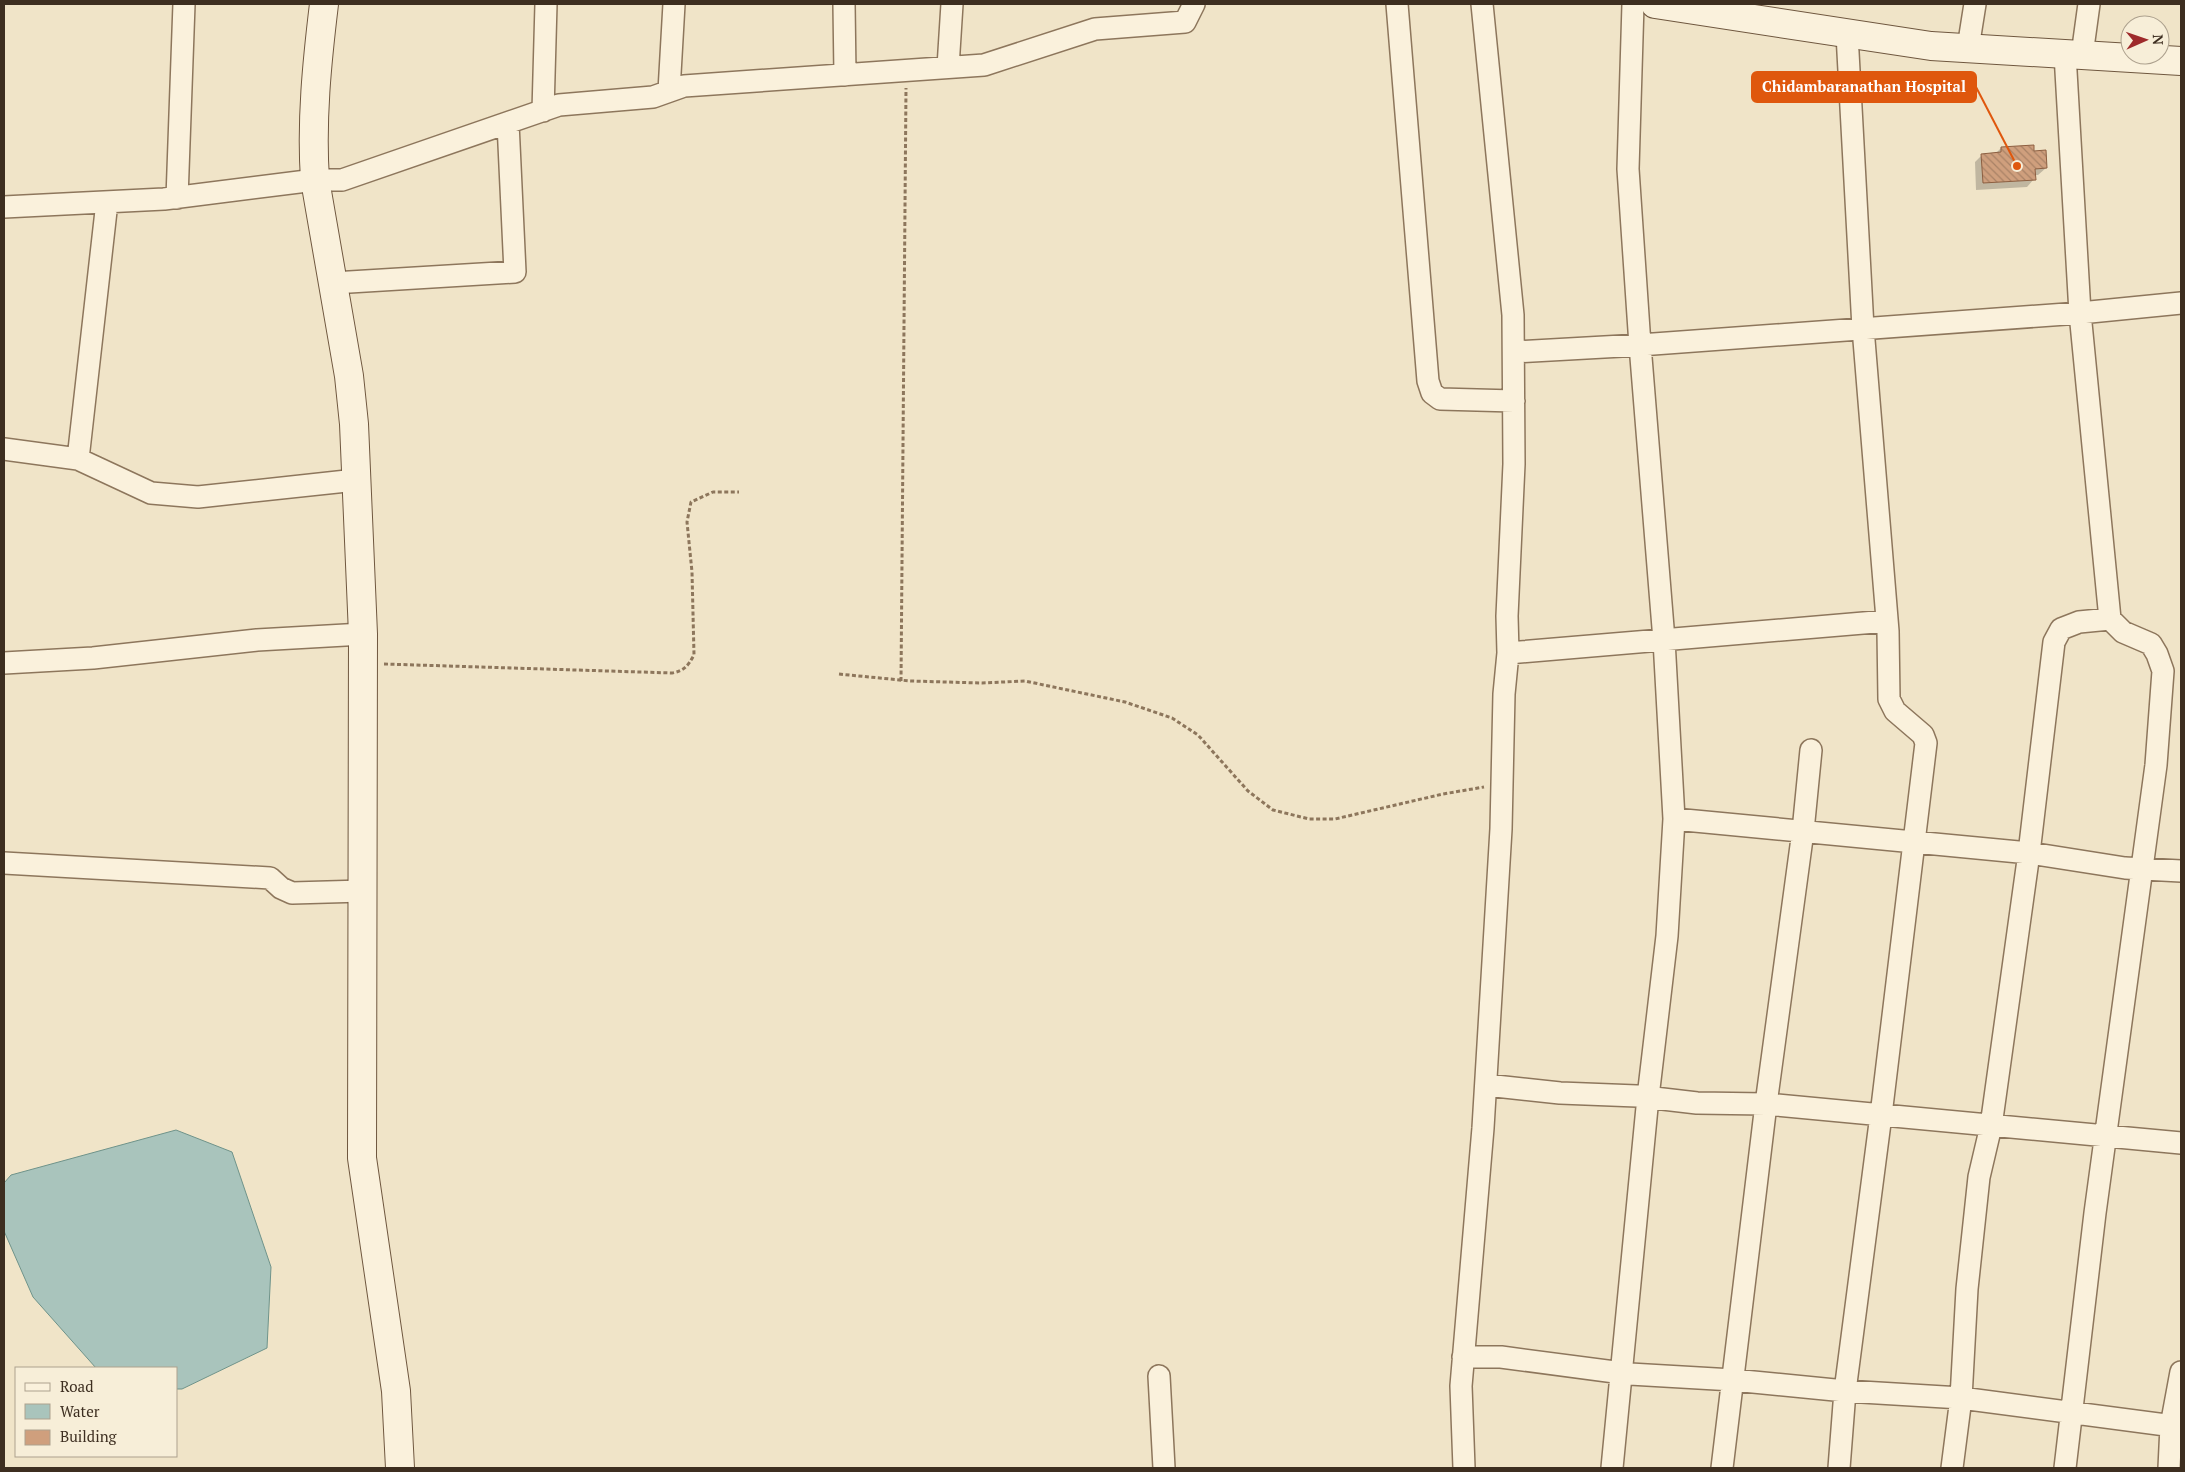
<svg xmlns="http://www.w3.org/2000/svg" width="2185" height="1472" font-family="'PT Serif',serif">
  <defs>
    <pattern id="building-back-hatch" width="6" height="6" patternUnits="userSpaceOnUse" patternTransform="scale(1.25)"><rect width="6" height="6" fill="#cf9f7d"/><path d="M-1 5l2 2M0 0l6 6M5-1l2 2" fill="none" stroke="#a98266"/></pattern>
  </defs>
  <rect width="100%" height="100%" fill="#f0e4c8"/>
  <path fill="#a9c4bc" stroke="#6f938a" d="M 176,1130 L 232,1152 L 271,1267 L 267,1348 L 182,1389 L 176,1389 L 176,1368 L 96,1368 L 33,1297 L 4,1231 L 4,1183 L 11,1175 Z"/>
  <path fill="#0003" d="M 2001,148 L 2033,152 L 2046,168 L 2038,175 L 2034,175 L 2034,179 L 2027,187 L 1976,190 L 1975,162 L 1982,155 L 1995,154 Z"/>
  <path fill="url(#building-back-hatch)" stroke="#8d5f41" d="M 2034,145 L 2034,151 L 2046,150 L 2047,168 L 2035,169 L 2036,180 L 1983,183 L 1981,154 L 2001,152 L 2001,147 Z"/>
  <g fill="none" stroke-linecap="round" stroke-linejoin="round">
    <defs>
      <path id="minor" d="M 844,4 L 845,75
        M 1397,4 L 1428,381 L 1432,393 L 1440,399 L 1514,401
        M 1968,48 L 1975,4
        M 2065,54 L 2080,313 L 2110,619 L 2123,632 L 2151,644 L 2157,654 L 2163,671 L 2156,765 L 2095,1213 L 2065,1468
        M 2082,55 L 2089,4
        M 948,67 L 952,4
        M 669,91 L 674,4
        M 543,111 L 546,4
        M 177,198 L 184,4
        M 4,207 L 164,199 L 315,180 L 342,180 L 559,105 L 653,97 L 684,86 L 984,65 L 1095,29 L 1185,22 L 1194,4
        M 333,283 L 515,272 L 508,123
        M 1514,352 L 1640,345 L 2080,313 L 2181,303
        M 4,449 L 78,459 L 151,493 L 198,497 L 356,480
        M 78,459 L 107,202
        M 1508,653 L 1887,621
        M 4,663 L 93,658 L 257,640 L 363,634
        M 1674,819 L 2029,853 L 2125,868 L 2181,871
        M 4,863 L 270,878 L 281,888 L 292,893 L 363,891
        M 1486,1085 L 1560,1093 L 1637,1096 L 1697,1103 L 1766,1104 L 2181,1143
        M 1463,1357 L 1501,1357 L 1630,1374 L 1733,1380 L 1845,1391 L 1961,1398 L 2181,1427
        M 1159,1376 L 1164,1468
        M 1464,1468 L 1461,1386 L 1483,1128 L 1501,829 L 1504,694 L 1508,653 L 1507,616 L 1514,464 L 1513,315 L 1482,4
        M 1612,1468 L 1648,1097 L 1667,936 L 1674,819 L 1664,640 L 1640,345 L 1628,169 L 1633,4
        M 1722,1468 L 1766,1104 L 1803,831 L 1811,750
        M 1839,1468 L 1845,1391 L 1881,1115 L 1926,743 L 1923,735 L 1895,711 L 1889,699 L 1888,631 L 1863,328 L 1847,34
        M 1952,1468 L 1961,1398 L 1967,1289 L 1979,1177 L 1991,1126 L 2029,853 L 2054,642 L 2061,629 L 2079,622 L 2110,619
        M 2169,1468 L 2171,1426 L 2181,1372"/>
      <path id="secondary" d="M 324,4 C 317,62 311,121 315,180 L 349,376 L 354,424 L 363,634 L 362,1158 L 396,1391 L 400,1468
        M 1655,4 L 1931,46 L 2181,61"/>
    </defs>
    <use href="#minor" stroke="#8d765c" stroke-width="24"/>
    <use href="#secondary" stroke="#6f573f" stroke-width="30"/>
    <path stroke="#8d765c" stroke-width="3" stroke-dasharray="4 2.5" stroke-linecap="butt" d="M 384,664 L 672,673 C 684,671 688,666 694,655 L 692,572 L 687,522 L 691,502 L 713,492 L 739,492
      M 839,674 L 910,681 L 982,683 L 1025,681 L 1125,702 L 1172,718 L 1198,735 L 1248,791 L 1273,810 L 1309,819 L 1335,819 L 1443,794 L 1484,787
      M 901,681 L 906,88"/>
    <use href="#minor" stroke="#faf1dc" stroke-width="21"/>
    <use href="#secondary" stroke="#faf1dc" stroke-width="28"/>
  </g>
  <path fill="none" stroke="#df570d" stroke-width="2" d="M2017 166L1976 87"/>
  <circle fill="#df570d" stroke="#f7eed8" stroke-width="2" cx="2017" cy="166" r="5"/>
  <rect fill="#df570d" stroke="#df570d" stroke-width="2" x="1752" y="72" width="224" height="30" rx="5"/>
  <g font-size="15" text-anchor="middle" font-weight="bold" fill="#fff">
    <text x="1864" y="92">Chidambaranathan Hospital</text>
  </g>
  <rect width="2185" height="1472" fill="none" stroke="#3d2e20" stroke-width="10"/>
  <rect x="15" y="1367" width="162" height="90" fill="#f7eed8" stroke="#ada18e"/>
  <rect x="25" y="1383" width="25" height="8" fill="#faf1dc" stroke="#ada18e"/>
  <text x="60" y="1392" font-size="15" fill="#3d2e20">Road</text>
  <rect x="25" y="1404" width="25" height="15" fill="#a9c4bc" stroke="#ada18e"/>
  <text x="60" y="1417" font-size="15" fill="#3d2e20">Water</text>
  <rect x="25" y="1430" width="25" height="15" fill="#cf9f7d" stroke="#ada18e"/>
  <text x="60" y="1442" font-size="15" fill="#3d2e20">Building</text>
  <g transform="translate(2145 40) rotate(88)"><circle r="24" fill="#f7eed8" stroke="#ada18e"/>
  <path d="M0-4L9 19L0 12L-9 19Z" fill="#9e2a2b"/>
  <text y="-8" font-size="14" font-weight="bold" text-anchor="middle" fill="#3d2e20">N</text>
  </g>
</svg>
